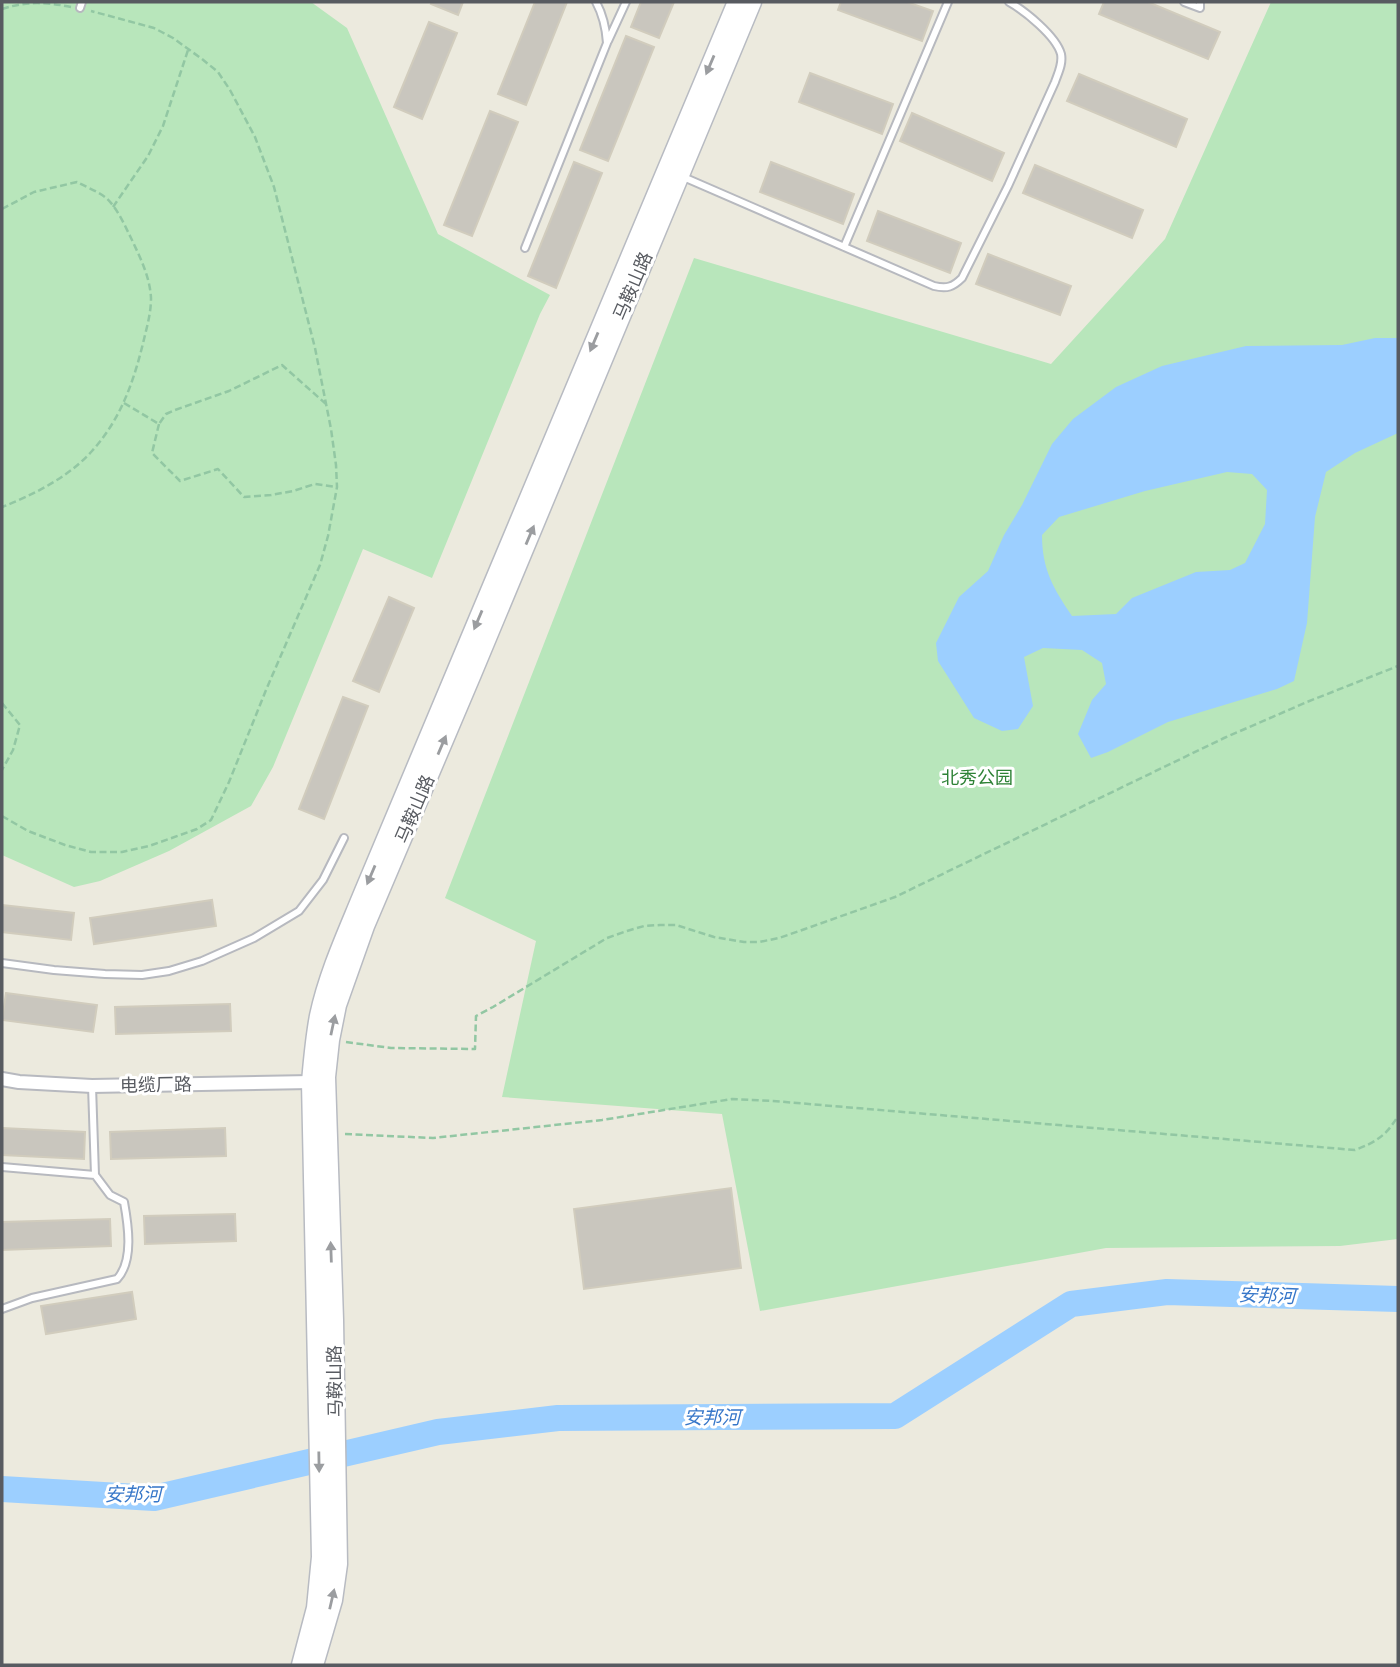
<svg xmlns="http://www.w3.org/2000/svg" width="1400" height="1667" font-family="Montserrat,'Noto Sans SC',sans-serif">
  <rect width="100%" height="100%" fill="#eceade"/>
  <path fill="#b8e6bb" d="M 2,2 L 311,2 L 347,28 L 438,234 L 550,295 L 540,314 L 432,578 L 363,549 L 273,767 L 251,806 L 169,851 L 100,881 L 74,887 L 2,855 Z
    M 1271,2 L 1398,2 L 1398,1239 L 1340,1246 L 1106,1248 L 760,1311 L 722,1114 L 502,1097 L 536,941 L 445,898 L 694,258 L 1051,364 L 1165,239 Z"/>
  <path fill="#9ccfff" fill-rule="evenodd" d="M 1375,338 L 1398,338 L 1398,433 L 1355,453 L 1326,472 L 1315,517 L 1307,623 L 1294,681 L 1277,689 L 1168,722 L 1108,752 L 1091,758 L 1078,734 L 1092,700 L 1106,684 L 1102,663 L 1082,650 L 1043,648 L 1024,657 L 1033,706 L 1018,729 L 1002,731 L 974,718 L 938,661 L 936,643 L 959,597 L 988,571 L 1004,535 L 1022,505 L 1052,444 L 1073,419 L 1116,387 L 1162,366 L 1246,346 L 1342,345 ZM 1227,472 L 1252,474 L 1267,490 L 1265,524 L 1245,563 L 1230,570 L 1196,572 L 1132,598 L 1116,614 L 1072,616 C 1053,588 1042,569 1042,535 L 1059,517 L 1145,491 Z"/>
  <g fill="none" stroke-linecap="round" stroke-linejoin="round">
    <path stroke="#9ccfff" stroke-width="26" d="M 2,1489 L 154,1498 L 438,1432 L 558,1418 L 895,1416 L 1071,1304 L 1167,1292 L 1398,1299"/>
  </g>
  <path fill="#c9c6be" stroke="#d1ccbd" stroke-width="2" d="M 432,2 L 463,2 L 458,15 L 431,4 Z
    M 535,2 L 567,2 L 526,105 L 498,94 Z
    M 641,2 L 674,2 L 659,38 L 631,27 Z
    M 841,2 L 907,2 L 933,11 L 922,41 L 838,10 Z
    M 1104,2 L 1148,2 L 1220,32 L 1208,59 L 1099,14 Z
    M 429,22 L 457,33 L 422,119 L 394,107 Z
    M 626,36 L 654,47 L 608,161 L 580,150 Z
    M 810,73 L 893,104 L 882,134 L 799,102 Z
    M 1079,74 L 1187,119 L 1176,147 L 1067,101 Z
    M 490,111 L 518,122 L 472,236 L 444,225 Z
    M 912,113 L 1004,153 L 992,181 L 900,141 Z
    M 574,162 L 602,173 L 556,288 L 528,276 Z
    M 771,162 L 854,194 L 843,224 L 760,192 Z
    M 1035,165 L 1143,210 L 1132,238 L 1023,193 Z
    M 878,211 L 961,243 L 950,273 L 867,241 Z
    M 988,254 L 1071,286 L 1060,315 L 976,284 Z
    M 389,597 L 414,608 L 379,692 L 353,681 Z
    M 343,697 L 368,706 L 324,819 L 299,809 Z
    M 212,900 L 216,926 L 94,944 L 90,918 Z
    M 2,905 L 74,913 L 71,940 L 2,932 Z
    M 6,993 L 97,1005 L 93,1032 L 2,1020 Z
    M 230,1004 L 231,1031 L 116,1034 L 115,1007 Z
    M 2,1128 L 85,1132 L 84,1159 L 2,1155 Z
    M 225,1128 L 226,1156 L 111,1159 L 110,1132 Z
    M 731,1188 L 741,1268 L 584,1289 L 574,1209 Z
    M 235,1214 L 236,1241 L 145,1244 L 144,1216 Z
    M 110,1219 L 111,1246 L 2,1250 L 2,1222 Z
    M 132,1292 L 136,1319 L 46,1334 L 41,1306 Z"/>
  <g fill="none" stroke-linecap="round" stroke-linejoin="round">
    <defs>
      <path id="lane" d="M 1184,2 L 1200,8 L 1200,2
        M 80,8 L 82,2
        M 608,41 L 626,2
        M 681,176 L 934,286 C 947,289 953,287 962,278 L 1008,186 L 1055,82 C 1058,73 1063,64 1061,54 C 1056,36 1025,11 1009,2
        M 844,247 L 948,2
        M 525,248 L 607,43 C 606,28 603,15 596,2
        M 2,963 L 54,970 L 105,974 L 142,975 L 169,971 L 202,961 L 254,938 L 299,911 L 323,880 L 344,838
        M 2,1167 L 95,1175 L 92,1086
        M 2,1309 L 32,1298 L 117,1279 C 134,1261 128,1224 124,1202 L 110,1195 L 95,1175"/>
      <path id="street" d="M 2,1079 L 19,1082 L 92,1086 L 311,1082"/>
      <path id="secondary" d="M 301,1665 L 316,1608 L 321,1557 L 311,1082 C 313,1059 315,1037 319,1016 C 328,974 346,935 362,896 L 737,2
        M 314,1665 L 333,1600 L 338,1564 L 334,1320 L 326,1077 L 330,1040 L 337,1005 L 365,926 L 472,674 L 752,2"/>
    </defs>
    <use href="#lane" stroke="#b7b9bf" stroke-width="10"/>
    <use href="#street" stroke="#b7b9bf" stroke-width="16"/>
    <use href="#secondary" stroke="#b8bbc2" stroke-width="21"/>
    <path stroke="#92c7a3" stroke-width="2.5" stroke-dasharray="7 3.5" stroke-linecap="butt" d="M 2,9 C 26,1 46,2 71,7
      M 113,207 L 148,156 L 163,126 L 188,50
      M 2,209 L 34,192 L 77,182 C 86,187 97,191 105,197 C 117,207 124,224 131,238 C 140,257 150,277 151,298 C 151,311 148,323 145,335 C 135,378 122,418 92,451 C 69,477 33,495 2,507
      M 124,403 L 159,424 L 166,414 L 175,410 L 229,391 L 282,365 L 326,404
      M 159,424 L 152,453 L 180,481 L 218,469 L 244,497 L 271,495 L 293,491 L 315,484 L 337,487
      M 2,703 L 20,725 L 13,750 L 2,770
      M 2,816 L 28,831 L 65,845 L 91,852 L 122,852 L 149,846 L 197,829 L 211,820 L 229,782 L 266,690 L 320,565 L 328,536 L 337,487 L 336,465 L 331,429 L 315,348 L 274,187 L 255,137 L 230,90 L 218,72 L 202,59 L 173,38 L 154,28 L 91,11
      M 346,1042 L 391,1048 L 475,1049 L 476,1016 L 493,1007 L 607,938 L 627,931 L 644,926 L 660,925 L 676,925 L 714,937 L 744,942 L 759,942 L 779,938 L 805,929 L 895,897 L 1224,738 L 1307,702 L 1398,666
      M 345,1134 L 433,1138 L 602,1120 L 732,1099 L 773,1101 L 1355,1150 C 1376,1142 1386,1136 1398,1116"/>
    <use href="#lane" stroke="#fff" stroke-width="6"/>
    <use href="#street" stroke="#fff" stroke-width="12"/>
    <use href="#secondary" stroke="#fff" stroke-width="18"/>
  </g>
  <defs><path id="oneway-solid" d="M-6-.8H1V-3.2L6.5 0L1 3.2V.8H-6Z" transform="scale(1.75)"/></defs>
  <g fill="#9b9da0">
    <use href="#oneway-solid" transform="translate(710 65) rotate(113)"/>
    <use href="#oneway-solid" transform="translate(594 342) rotate(113)"/>
    <use href="#oneway-solid" transform="translate(530 535) rotate(-67)"/>
    <use href="#oneway-solid" transform="translate(478 620) rotate(113)"/>
    <use href="#oneway-solid" transform="translate(442 745) rotate(-67)"/>
    <use href="#oneway-solid" transform="translate(371 875) rotate(113)"/>
    <use href="#oneway-solid" transform="translate(333 1025) rotate(-78)"/>
    <use href="#oneway-solid" transform="translate(331 1252) rotate(-92)"/>
    <use href="#oneway-solid" transform="translate(319 1462) rotate(89)"/>
    <use href="#oneway-solid" transform="translate(332 1599) rotate(-77)"/>
  </g>
  <g text-anchor="middle" stroke-width="6" stroke-linejoin="round" paint-order="stroke">
    <g font-size="18" fill="#585b61" stroke="#fff">
      <text transform="translate(633 286) rotate(-67)" y="6">马鞍山路</text>
      <text transform="translate(415 809) rotate(-67)" y="6">马鞍山路</text>
      <text transform="translate(156 1085) rotate(-1)" y="6">电缆厂路</text>
      <text transform="translate(335 1381) rotate(-91)" y="6">马鞍山路</text>
    </g>
    <g font-size="18" fill="#2e8236" stroke="#fff">
      <text x="977" y="784">北秀公园</text>
    </g>
    <g font-size="19" font-style="italic" fill="#3777c9" stroke="#fff">
      <text transform="translate(1267 1295) rotate(2)" y="7">安邦河</text>
      <text x="712" y="1424">安邦河</text>
      <text x="133" y="1501">安邦河</text>
    </g>
  </g>
  <rect width="1400" height="1667" fill="none" stroke="#585b61" stroke-width="7"/>
</svg>
